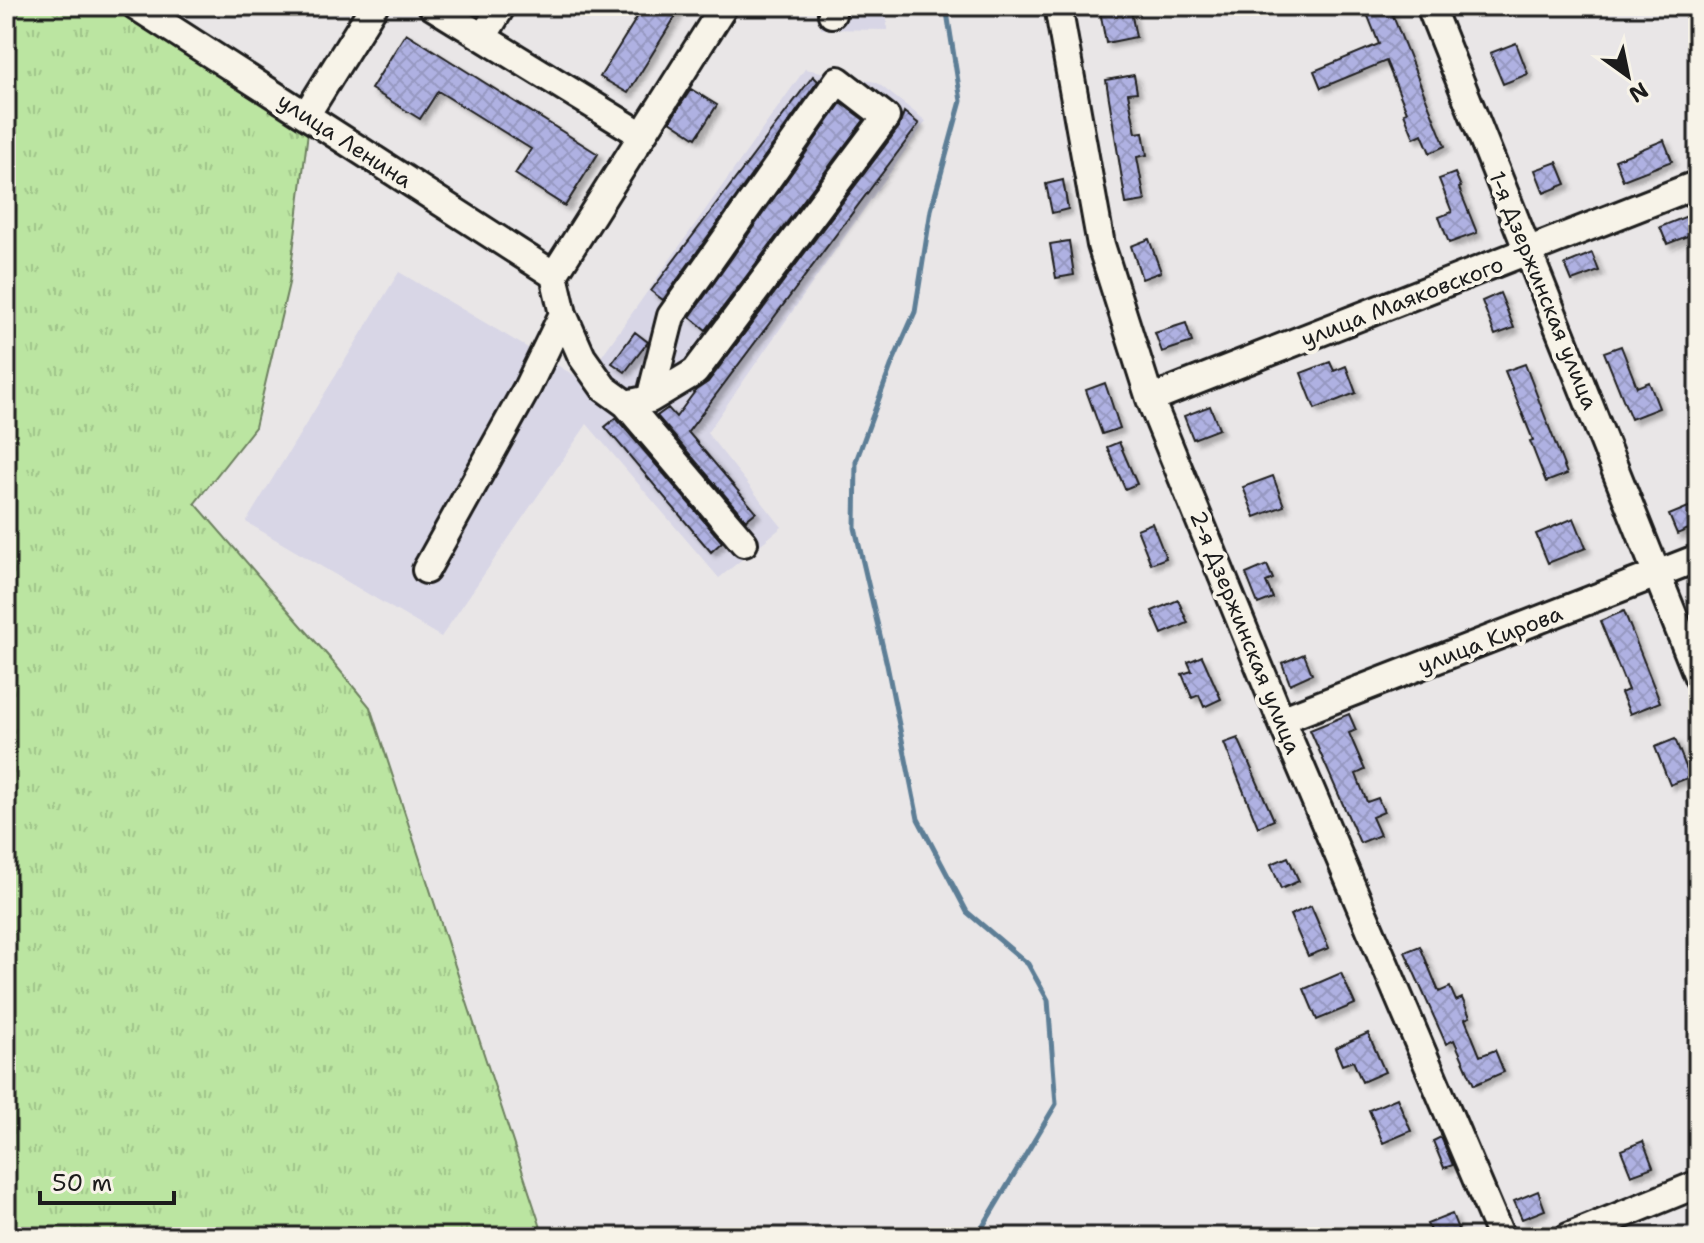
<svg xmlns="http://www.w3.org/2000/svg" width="1704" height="1243" font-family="'Shantell Sans',sans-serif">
  <defs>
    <pattern id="grass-tufts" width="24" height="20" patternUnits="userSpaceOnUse" patternTransform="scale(2)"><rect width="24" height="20" fill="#bbe5a1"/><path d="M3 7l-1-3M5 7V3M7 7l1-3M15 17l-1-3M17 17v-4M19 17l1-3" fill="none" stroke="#a0c48a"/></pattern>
    <pattern id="building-cross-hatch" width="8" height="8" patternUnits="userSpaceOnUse" patternTransform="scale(2)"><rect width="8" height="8" fill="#afb1e2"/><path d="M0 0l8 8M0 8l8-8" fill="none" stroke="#9698c1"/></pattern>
    <filter id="shadow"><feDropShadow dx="4.5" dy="4.5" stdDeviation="2" flood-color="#0004"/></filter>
  </defs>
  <rect width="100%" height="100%" fill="#e9e6e7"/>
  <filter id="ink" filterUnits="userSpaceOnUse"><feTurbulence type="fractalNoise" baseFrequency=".0125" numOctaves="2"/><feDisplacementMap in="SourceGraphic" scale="16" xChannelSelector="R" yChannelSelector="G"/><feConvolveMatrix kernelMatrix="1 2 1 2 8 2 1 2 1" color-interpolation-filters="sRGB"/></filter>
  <g filter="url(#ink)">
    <path fill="#d8d6e6" d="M 821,6 L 887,6 L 887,30 L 821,29 Z
      M 805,69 L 876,82 L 926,121 L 707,433 L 782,527 L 719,578 L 587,424 L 441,637 L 246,522 L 399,272 L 584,381 Z"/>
    <path fill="url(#grass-tufts)" stroke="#6c805e" stroke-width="2" d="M 6,6 L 112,6 L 308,132 L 289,283 L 255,427 L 195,503 L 328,656 L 370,707 L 544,1237 L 6,1237 Z"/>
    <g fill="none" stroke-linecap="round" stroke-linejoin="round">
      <path stroke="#5d7e96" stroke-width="5" d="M 946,6 L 961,101 L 931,210 L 915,312 L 891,366 L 856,461 L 855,528 L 887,665 L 918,819 L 967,912 L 1028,964 L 1048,1000 L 1056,1104 L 982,1228 L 978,1237"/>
    </g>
    <path fill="url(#building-cross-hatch)" stroke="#1c1c1c" stroke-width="2" filter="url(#shadow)" d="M 644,6 L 682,6 L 628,93 L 600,77 Z
      M 1099,6 L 1130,6 L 1136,37 L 1106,43 Z
      M 1364,6 L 1389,6 L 1445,146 L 1430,153 L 1422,134 L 1414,138 L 1404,113 L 1407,112 L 1386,61 L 1321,88 L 1314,71 L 1379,44 Z
      M 406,33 L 598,154 L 565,206 L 515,174 L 531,149 L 438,91 L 420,119 L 371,89 Z
      M 1516,43 L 1528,74 L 1503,84 L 1490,53 Z
      M 1134,75 L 1137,92 L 1128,93 L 1136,133 L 1143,132 L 1147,155 L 1137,157 L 1145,201 L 1126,204 L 1106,80 Z
      M 813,76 L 818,81 L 663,300 L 651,291 Z
      M 691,89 L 717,105 L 696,138 L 670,121 Z
      M 841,103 L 864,120 L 706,330 L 690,317 Z
      M 904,112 L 919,124 L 688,432 L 756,512 L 746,520 L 657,416 L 668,408 L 676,417 L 696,390 L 708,382 L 899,127 Z
      M 1664,140 L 1672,161 L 1623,180 L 1615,160 Z
      M 1557,162 L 1566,184 L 1544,193 L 1535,170 Z
      M 1455,173 L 1461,187 L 1459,188 L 1477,233 L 1449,243 L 1439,217 L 1452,212 L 1439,179 Z
      M 1063,180 L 1068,209 L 1052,213 L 1046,184 Z
      M 1692,214 L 1698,232 L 1667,244 L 1660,227 Z
      M 1149,239 L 1161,272 L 1142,279 L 1131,246 Z
      M 1069,241 L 1074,275 L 1056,278 L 1050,244 Z
      M 1592,253 L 1599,271 L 1572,281 L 1565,264 Z
      M 1500,293 L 1514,328 L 1495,335 L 1482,301 Z
      M 1186,323 L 1192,342 L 1162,352 L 1155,333 Z
      M 635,332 L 648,342 L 625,372 L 612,363 Z
      M 1621,346 L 1637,387 L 1649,382 L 1659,408 L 1631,419 L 1604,352 Z
      M 1330,362 L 1334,371 L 1346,366 L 1356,393 L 1315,409 L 1301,373 Z
      M 1525,364 L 1567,474 L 1546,482 L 1530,441 L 1533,440 L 1505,371 Z
      M 1105,383 L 1120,428 L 1102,434 L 1086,390 Z
      M 1210,406 L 1219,429 L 1193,439 L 1184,416 Z
      M 616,418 L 722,542 L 711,552 L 605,427 Z
      M 1119,442 L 1137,484 L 1125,489 L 1107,447 Z
      M 1273,476 L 1284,506 L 1255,517 L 1243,487 Z
      M 1698,503 L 1698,525 L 1677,534 L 1669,515 Z
      M 1574,518 L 1586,548 L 1548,563 L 1536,534 Z
      M 1152,523 L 1166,558 L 1151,564 L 1137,529 Z
      M 1267,565 L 1273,579 L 1266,582 L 1273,598 L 1258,604 L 1246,574 Z
      M 1178,600 L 1188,623 L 1162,634 L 1152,611 Z
      M 1624,611 L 1660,702 L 1630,714 L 1621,693 L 1628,690 L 1600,621 Z
      M 1304,654 L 1312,674 L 1290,684 L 1282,663 Z
      M 1202,656 L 1221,699 L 1204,707 L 1199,695 L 1192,698 L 1182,674 L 1192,671 L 1188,662 Z
      M 1349,714 L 1356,730 L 1349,733 L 1365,770 L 1356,774 L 1367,802 L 1378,798 L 1384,812 L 1372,817 L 1380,835 L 1360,843 L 1310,730 Z
      M 1238,738 L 1274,820 L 1258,827 L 1224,743 Z
      M 1675,739 L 1690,777 L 1670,785 L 1655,747 Z
      M 1288,857 L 1299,881 L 1281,889 L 1271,864 Z
      M 1311,906 L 1329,948 L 1308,956 L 1290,915 Z
      M 1420,946 L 1439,992 L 1450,987 L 1456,1001 L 1462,998 L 1470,1017 L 1465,1019 L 1480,1056 L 1495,1050 L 1504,1072 L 1474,1085 L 1454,1040 L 1446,1044 L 1405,952 Z
      M 1341,973 L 1355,1004 L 1317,1020 L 1304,989 Z
      M 1368,1033 L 1385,1072 L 1362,1082 L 1353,1061 L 1342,1065 L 1335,1048 Z
      M 1397,1098 L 1411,1131 L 1383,1143 L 1369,1110 Z
      M 1441,1137 L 1453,1165 L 1444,1168 L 1433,1141 Z
      M 1643,1141 L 1653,1167 L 1631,1175 L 1621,1150 Z
      M 1538,1191 L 1545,1210 L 1522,1219 L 1514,1201 Z
      M 1452,1214 L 1461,1237 L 1433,1237 L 1427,1224 Z"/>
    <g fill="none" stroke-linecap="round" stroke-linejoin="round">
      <defs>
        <path id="minor" d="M 136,6 L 554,275
          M 432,6 L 642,135
          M 832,6 L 832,14
          M 1058,6 L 1101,245 L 1150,399 L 1281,720 L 1501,1237
          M 1430,6 L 1698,677
          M 483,37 L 502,6
          M 306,115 L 374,6
          M 650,399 L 671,316 L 838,80 L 886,117 L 695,372 L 650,399 L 626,404 L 604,388 L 582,357 L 563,314 L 554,275 L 724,6
          M 1150,399 L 1698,184
          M 626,404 L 744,543
          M 426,570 L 527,388 L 563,314
          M 1281,720 L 1698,558
          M 1568,1237 L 1698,1184"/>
      </defs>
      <use href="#minor" stroke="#1c1c1c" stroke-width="32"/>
      <use href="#minor" stroke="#f7f3e8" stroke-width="26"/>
    </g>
  </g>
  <g text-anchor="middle" stroke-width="8" stroke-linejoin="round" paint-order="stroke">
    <g font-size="22" fill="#1c1c1c" stroke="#f7f3e8">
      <text transform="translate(345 140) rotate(33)" y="8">улица Ленина</text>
      <text transform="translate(1544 290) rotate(68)" y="8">1-я Дзержинская улица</text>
      <text transform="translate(1402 301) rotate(-21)" y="8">улица Маяковского</text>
      <text transform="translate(1246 632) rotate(68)" y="8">2-я Дзержинская улица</text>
      <text transform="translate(1490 639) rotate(-21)" y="8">улица Кирова</text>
    </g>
  </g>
  <rect width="1704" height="1243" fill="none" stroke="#f7f3e8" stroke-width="32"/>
  <rect x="16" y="16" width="1672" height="1211" fill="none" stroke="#1c1c1c" stroke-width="3" filter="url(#ink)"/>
  <g transform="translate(1628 76) rotate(147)" stroke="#f7f3e8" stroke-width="6" paint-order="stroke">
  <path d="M0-6L14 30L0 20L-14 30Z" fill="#1c1c1c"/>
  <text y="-12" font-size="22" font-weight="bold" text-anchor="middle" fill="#1c1c1c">N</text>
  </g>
  <path d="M40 1191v12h134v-12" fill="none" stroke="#1c1c1c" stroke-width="4"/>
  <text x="52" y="1191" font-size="24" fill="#1c1c1c" stroke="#f7f3e8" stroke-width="6" paint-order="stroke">50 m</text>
</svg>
